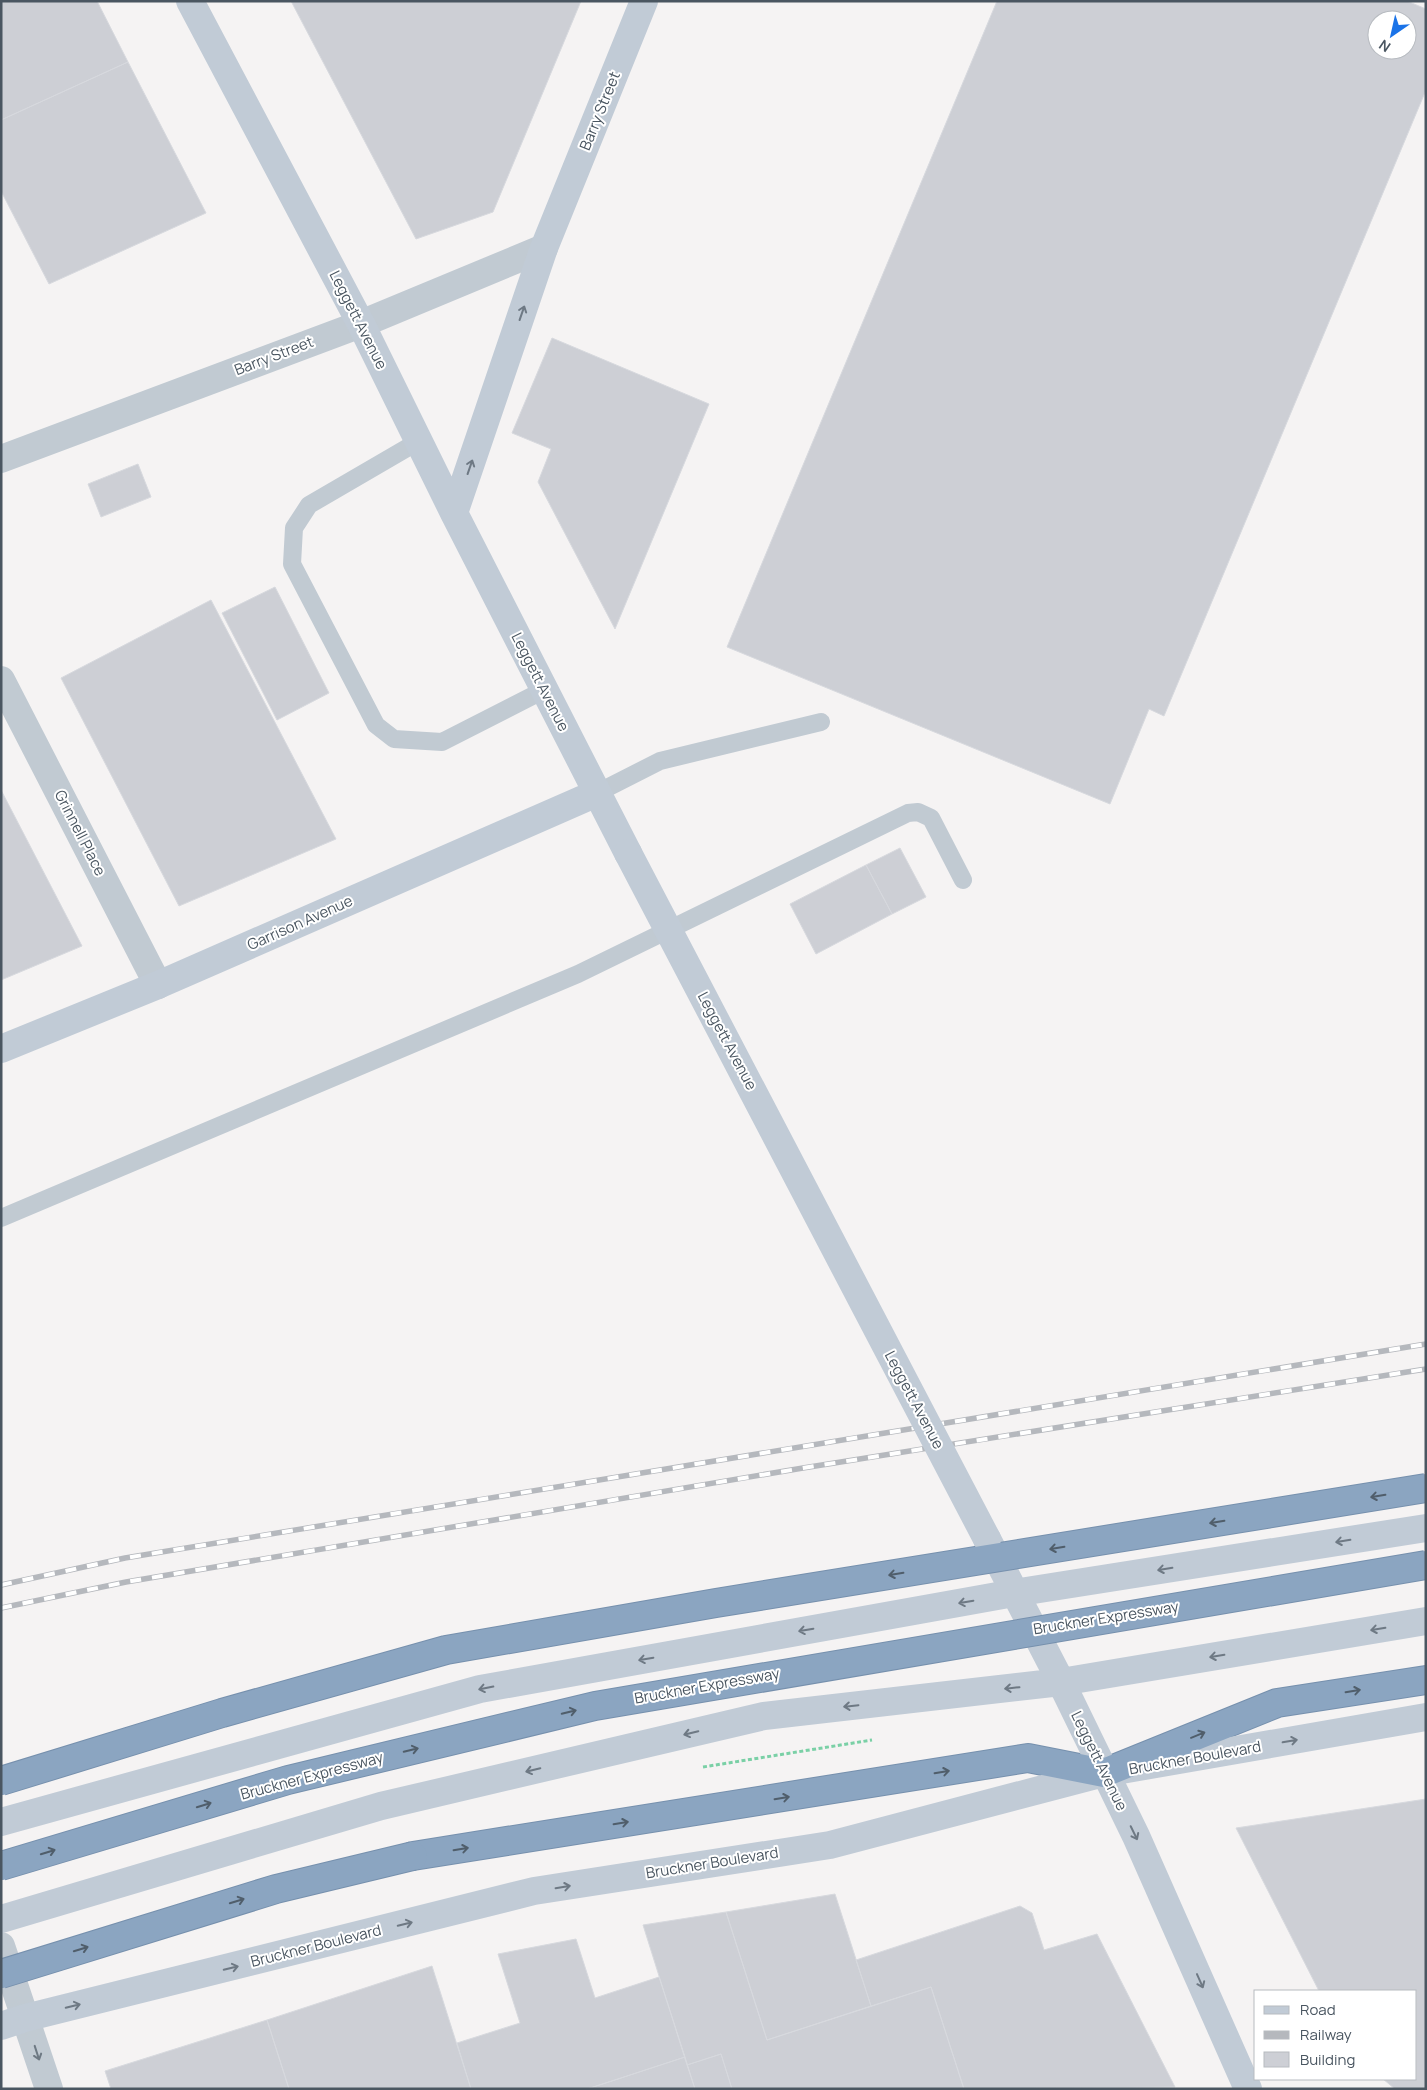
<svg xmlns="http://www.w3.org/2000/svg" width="1427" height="2090" font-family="Manrope,sans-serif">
  <rect width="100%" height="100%" fill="#f5f3f3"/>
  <path fill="#cdcfd5" stroke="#d7d9de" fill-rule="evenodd" d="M 1,1 L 97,1 L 128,62 L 1,120 Z
    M 291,1 L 581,1 L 493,212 L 416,239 Z
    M 997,1 L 1407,1 L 1426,9 L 1426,90 L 1164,716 L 1149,709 L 1110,804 L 727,647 ZM 1377,20 L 1407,20 L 1407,50 L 1377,50 Z
    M 128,62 L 206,213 L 49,284 L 1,191 L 1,120 Z
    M 552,338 L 709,404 L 615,629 L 538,482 L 551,449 L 512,433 Z
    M 138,464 L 151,497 L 101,517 L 88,484 Z
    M 275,587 L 329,693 L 277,720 L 222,613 Z
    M 211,600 L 336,839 L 179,906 L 61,678 Z
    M 1,790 L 82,946 L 1,980 Z
    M 900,848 L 926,897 L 892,914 L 866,865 Z
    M 866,865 L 892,914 L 816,954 L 790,904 Z
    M 1426,1799 L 1426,2089 L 1395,2089 L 1383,2079 L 1416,2079 L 1416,1991 L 1319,1991 L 1236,1828 Z
    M 835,1894 L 871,2006 L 767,2040 L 726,1912 Z
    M 1020,1906 L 1032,1913 L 1044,1950 L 1097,1934 L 1175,2087 L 964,2089 L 931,1987 L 871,2006 L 856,1960 Z
    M 726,1912 L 767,2040 L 931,1987 L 964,2089 L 732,2089 L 721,2054 L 687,2065 L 643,1925 Z
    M 576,1939 L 595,1998 L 659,1977 L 685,2057 L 587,2089 L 471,2089 L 457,2043 L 520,2023 L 498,1954 Z
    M 432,1966 L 471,2089 L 289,2089 L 267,2020 Z
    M 267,2020 L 289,2089 L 111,2089 L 105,2071 Z
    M 721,2054 L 732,2089 L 695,2089 L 687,2065 Z
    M 685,2057 L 695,2089 L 587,2089 L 609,2082 Z"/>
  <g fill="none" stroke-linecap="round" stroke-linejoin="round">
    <defs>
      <path id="motorway" d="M 413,1856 L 1028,1758 L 1104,1773 L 1277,1703 L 1426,1680"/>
    </defs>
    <use href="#motorway" stroke="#7690ad" stroke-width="30"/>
    <path stroke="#7ad0a6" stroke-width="3" stroke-dasharray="4 2.5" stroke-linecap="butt" d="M 703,1767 L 872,1740"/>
    <path stroke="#c1cad2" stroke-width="18" d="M 419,441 L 309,505 L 294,528 L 292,564 L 376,725 L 394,739 L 442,742 L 544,690
      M 597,793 L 660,761 L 821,722
      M 1,1218 L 578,974 L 908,813 L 918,812 L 931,818 L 963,880"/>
    <path stroke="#c1cad2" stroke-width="28" d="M 1,459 L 361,324 L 544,248
      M 1,680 L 158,985
      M 1,1946 L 49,2089"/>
    <path stroke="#c1cbd6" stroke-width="28" d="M 190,1 L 361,324 L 454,513 L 628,853
      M 454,513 L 544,248 L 644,1
      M 1,1049 L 158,985 L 597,793
      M 987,1539 L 1061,1682 L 1136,1836 L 1248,2089
      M 1,1822 L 480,1689 L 1014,1593 L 1426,1528
      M 1,1919 L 381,1806 L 764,1716 L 1061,1682 L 1426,1621
      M 1,2026 L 25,2018 L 534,1891 L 830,1845 L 1104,1773 L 1426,1717"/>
    <use href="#motorway" stroke="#8ba5c1" stroke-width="28"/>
    <defs>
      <path id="rail" d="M 1,1585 L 125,1558 L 1426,1344
        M 1,1608 L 126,1582 L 803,1468 L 1426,1369"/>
    </defs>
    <use href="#rail" stroke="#b5b8bd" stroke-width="5.5"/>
    <use href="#rail" stroke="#fff" stroke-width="4" stroke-dasharray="11" stroke-linecap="butt"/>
    <defs>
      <path id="motorway-bridge" d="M 1,1781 L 222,1713 L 446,1650 L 716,1603 L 1426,1488
        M 1,1866 L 288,1780 L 595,1706 L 1426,1565
        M 1,1974 L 276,1889 L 413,1856"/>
    </defs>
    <use href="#motorway-bridge" stroke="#7690ad" stroke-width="30" stroke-linecap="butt"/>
    <path stroke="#c1cbd6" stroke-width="28" d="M 628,853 L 987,1539"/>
    <use href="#motorway-bridge" stroke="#8ba5c1" stroke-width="28"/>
  </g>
  <defs><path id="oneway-shaft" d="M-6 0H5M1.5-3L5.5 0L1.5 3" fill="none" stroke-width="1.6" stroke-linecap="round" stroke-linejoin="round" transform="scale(1.25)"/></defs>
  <g stroke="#6e7984">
    <use href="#oneway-shaft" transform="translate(522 313) rotate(-71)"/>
    <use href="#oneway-shaft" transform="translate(470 467) rotate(-71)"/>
    <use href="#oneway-shaft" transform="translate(1343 1541) rotate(171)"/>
    <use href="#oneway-shaft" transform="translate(1165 1569) rotate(171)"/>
    <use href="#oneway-shaft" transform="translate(966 1602) rotate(170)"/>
    <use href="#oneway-shaft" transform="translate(1378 1629) rotate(171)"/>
    <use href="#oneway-shaft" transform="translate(806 1630) rotate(170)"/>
    <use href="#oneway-shaft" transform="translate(1217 1656) rotate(171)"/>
    <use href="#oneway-shaft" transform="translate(646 1659) rotate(170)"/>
    <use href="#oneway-shaft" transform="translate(486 1688) rotate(169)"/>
    <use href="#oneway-shaft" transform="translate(1012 1688) rotate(174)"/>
    <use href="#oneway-shaft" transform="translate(851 1706) rotate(174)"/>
    <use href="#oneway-shaft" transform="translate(691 1733) rotate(167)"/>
    <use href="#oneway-shaft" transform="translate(1290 1741) rotate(-10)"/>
    <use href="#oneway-shaft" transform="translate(533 1770) rotate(167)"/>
    <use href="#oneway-shaft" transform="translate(1134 1833) rotate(64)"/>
    <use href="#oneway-shaft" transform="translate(563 1887) rotate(-9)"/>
    <use href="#oneway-shaft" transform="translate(405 1924) rotate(-14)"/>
    <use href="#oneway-shaft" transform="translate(231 1968) rotate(-14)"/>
    <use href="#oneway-shaft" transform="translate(1200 1981) rotate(66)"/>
    <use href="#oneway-shaft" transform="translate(73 2006) rotate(-14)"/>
  </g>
  <g stroke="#505e6b">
    <use href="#oneway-shaft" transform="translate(1378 1496) rotate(171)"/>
    <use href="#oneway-shaft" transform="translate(1217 1522) rotate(171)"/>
    <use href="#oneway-shaft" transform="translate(1057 1548) rotate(171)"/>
    <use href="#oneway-shaft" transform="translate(896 1574) rotate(171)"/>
    <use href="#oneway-shaft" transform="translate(1353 1691) rotate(-9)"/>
    <use href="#oneway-shaft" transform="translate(569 1712) rotate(-14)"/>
    <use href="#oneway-shaft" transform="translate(1198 1735) rotate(-22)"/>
    <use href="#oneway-shaft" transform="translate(411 1750) rotate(-14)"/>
    <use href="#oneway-shaft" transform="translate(942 1772) rotate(-9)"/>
    <use href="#oneway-shaft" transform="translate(782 1798) rotate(-9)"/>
    <use href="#oneway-shaft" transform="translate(204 1805) rotate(-17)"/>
    <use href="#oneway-shaft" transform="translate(621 1823) rotate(-9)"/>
    <use href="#oneway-shaft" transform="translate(461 1849) rotate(-9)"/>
    <use href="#oneway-shaft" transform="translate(48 1852) rotate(-17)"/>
    <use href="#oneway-shaft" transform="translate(237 1901) rotate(-17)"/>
    <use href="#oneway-shaft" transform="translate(81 1949) rotate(-17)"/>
  </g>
  <use stroke="#6e7983" href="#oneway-shaft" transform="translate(37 2053) rotate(72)"/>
  <g text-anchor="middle" stroke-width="4" stroke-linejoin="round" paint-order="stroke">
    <g font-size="15" fill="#4a5661" stroke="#fff">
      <text transform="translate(600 111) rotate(-68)" y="5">Barry Street</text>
      <text transform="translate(358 320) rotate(63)" y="5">Leggett Avenue</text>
      <text transform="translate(274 356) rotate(-21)" y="5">Barry Street</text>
      <text transform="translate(540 682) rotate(63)" y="5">Leggett Avenue</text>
      <text transform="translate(80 833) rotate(63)" y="5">Grinnell Place</text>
      <text transform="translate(300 923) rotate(-24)" y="5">Garrison Avenue</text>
      <text transform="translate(727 1041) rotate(62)" y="5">Leggett Avenue</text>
      <text transform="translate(914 1400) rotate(62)" y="5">Leggett Avenue</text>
      <text transform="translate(1106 1618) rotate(-9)" y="5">Bruckner Expressway</text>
      <text transform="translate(707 1686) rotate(-10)" y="5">Bruckner Expressway</text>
      <text transform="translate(1195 1758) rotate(-10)" y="5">Bruckner Boulevard</text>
      <text transform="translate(1099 1761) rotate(64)" y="5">Leggett Avenue</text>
      <text transform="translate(312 1776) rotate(-15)" y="5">Bruckner Expressway</text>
      <text transform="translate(712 1863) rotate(-9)" y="5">Bruckner Boulevard</text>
      <text transform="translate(316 1946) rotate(-14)" y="5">Bruckner Boulevard</text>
    </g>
  </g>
  <rect width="1427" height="2090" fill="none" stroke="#4a5661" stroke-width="5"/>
  <rect x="1254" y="1990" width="162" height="90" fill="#ffffff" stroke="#b7bbc0"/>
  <rect x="1264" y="2006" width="25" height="8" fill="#c1cbd6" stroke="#b7bbc0"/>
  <text x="1300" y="2015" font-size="15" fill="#4a5661">Road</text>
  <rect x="1264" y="2031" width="25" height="8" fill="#b5b8bd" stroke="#b7bbc0"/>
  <text x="1300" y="2040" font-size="15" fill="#4a5661">Railway</text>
  <rect x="1264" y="2052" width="25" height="15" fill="#cdcfd5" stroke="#b7bbc0"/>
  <text x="1300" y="2065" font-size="15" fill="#4a5661">Building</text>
  <g transform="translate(1392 35) rotate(214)"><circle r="24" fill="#ffffff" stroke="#b7bbc0"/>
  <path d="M0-4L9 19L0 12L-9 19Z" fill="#1a73e8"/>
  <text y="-8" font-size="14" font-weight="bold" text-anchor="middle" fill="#4a5661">N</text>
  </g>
</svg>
